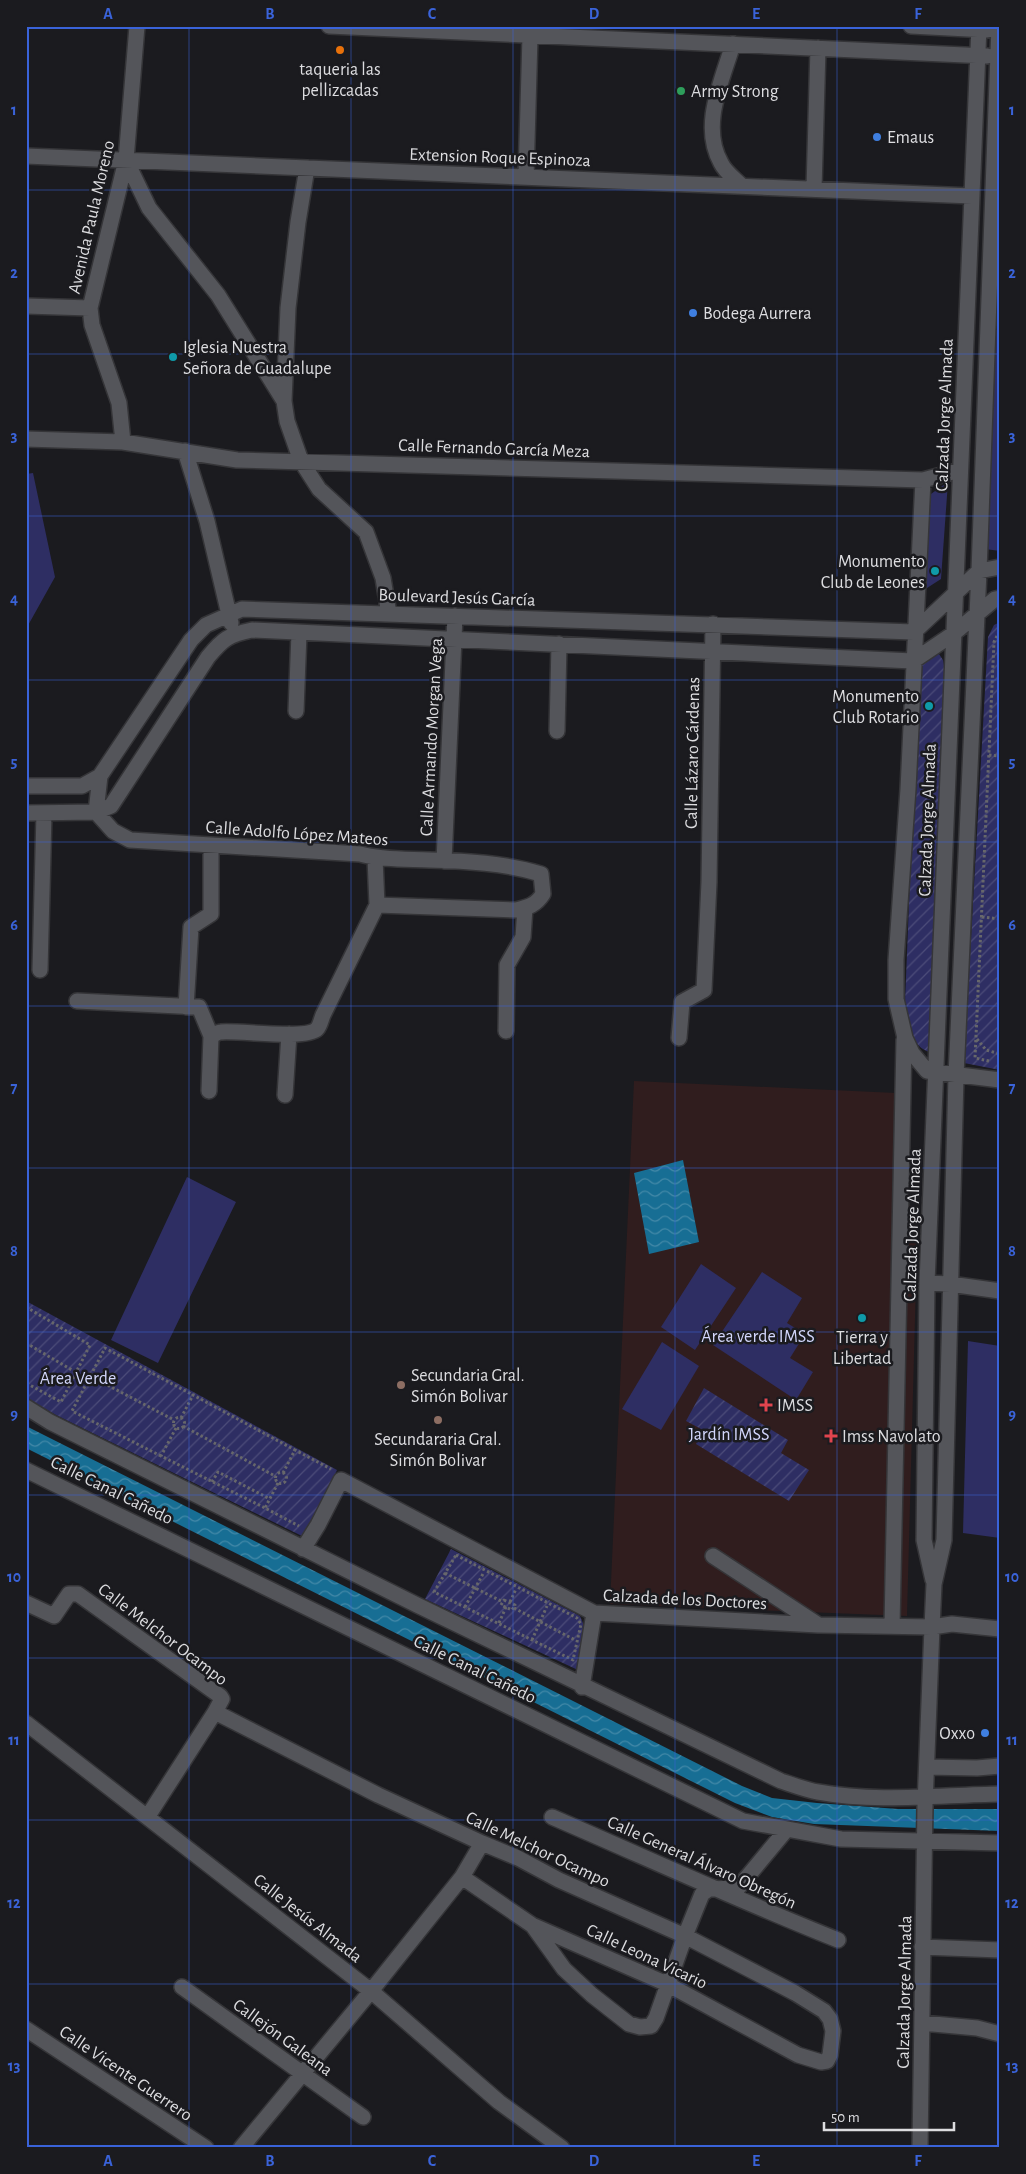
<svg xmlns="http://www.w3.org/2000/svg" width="1026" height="2174" font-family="'Alegreya Sans',sans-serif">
  <defs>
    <pattern id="garden-furrows" width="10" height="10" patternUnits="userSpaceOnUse" patternTransform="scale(1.25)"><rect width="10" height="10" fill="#2e2e63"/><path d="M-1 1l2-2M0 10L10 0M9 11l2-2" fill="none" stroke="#4c4c79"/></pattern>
    <pattern id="water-waves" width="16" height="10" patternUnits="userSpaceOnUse" patternTransform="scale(1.25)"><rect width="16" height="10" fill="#176e94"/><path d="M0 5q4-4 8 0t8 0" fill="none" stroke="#4389a8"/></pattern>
  </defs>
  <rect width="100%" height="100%" fill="#1b1b1f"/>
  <path fill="#301d1e" d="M 634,1081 L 896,1093 L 892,1204 L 918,1206 L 907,1616 L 610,1604 Z"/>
  <path fill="#2e2e63" d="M 996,330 L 1000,330 L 1000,551 L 985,549 Z
    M 33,473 L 55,577 L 26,629 L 26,474 Z
    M 948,482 L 941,579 L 927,588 L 925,586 L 928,496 Z
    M 187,1177 L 236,1202 L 158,1363 L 111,1340 Z
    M 701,1264 L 736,1288 L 695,1350 L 661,1327 Z
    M 762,1272 L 802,1298 L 787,1323 L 805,1334 L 790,1358 L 813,1372 L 796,1400 L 713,1345 Z
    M 968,1341 L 1000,1346 L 1000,1538 L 963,1533 Z
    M 662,1342 L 699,1366 L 661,1430 L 622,1409 Z"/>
  <path fill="url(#garden-furrows)" d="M 1000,622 L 1000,1070 L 964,1063 L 988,637 L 994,625 Z
    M 937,651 L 943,660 L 945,671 L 933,1053 C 909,1048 908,1022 905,1002 L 918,683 L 923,661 Z
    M 26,1301 L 337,1470 L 304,1537 L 56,1415 L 26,1398 Z
    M 704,1388 L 788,1440 L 781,1453 L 809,1470 L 789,1501 L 696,1444 L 703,1430 L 686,1421 Z
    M 451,1549 L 580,1616 L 585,1628 L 578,1670 L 425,1599 Z"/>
  <path fill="url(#water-waves)" d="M 683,1160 L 699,1242 L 649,1254 L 634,1173 Z
    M 26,1426 L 742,1786 L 772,1798 L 817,1803 L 898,1809 L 1000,1809 L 1000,1831 L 814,1824 L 772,1817 L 735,1803 L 26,1448 Z"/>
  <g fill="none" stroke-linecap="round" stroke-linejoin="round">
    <defs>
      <path id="minor" d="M 329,26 L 987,56
        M 911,26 L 987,30
        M 733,44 C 722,81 700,126 721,163 C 725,172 735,179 742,186
        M 26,156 L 972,196
        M 126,160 L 149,208 L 218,295 L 284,401
        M 307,168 L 298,222 L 288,308 L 284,401 L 287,421 L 301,461 L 319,489 L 366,532 L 383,578 L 389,614
        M 526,177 L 530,36
        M 814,189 L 818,48
        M 26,306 L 90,308
        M 26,439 L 123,442 L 237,460 L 923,480 L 960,470
        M 123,442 L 119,403 L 92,325 L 90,308 L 126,160 L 137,26
        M 185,451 L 207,521 L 231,623
        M 923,480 L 908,789 L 896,960 L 896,999 L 905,1038 L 912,1053 L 927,1071 L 1000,1080
        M 296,711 L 299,633
        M 557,731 L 559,644
        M 100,776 L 96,812 L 113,831 L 130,840 L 360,854 C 382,860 406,859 429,860 C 466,861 505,863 541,874 L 543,894 C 536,905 529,907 516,910 L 377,905
        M 26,786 L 82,786 L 100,776 L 191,640 L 206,625 L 242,609 L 914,632 L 979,571 L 1000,567
        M 26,813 L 96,812 L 111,806 L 208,657 C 223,639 228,635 252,630 L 913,661 L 953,634 L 995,599 L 1000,598
        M 444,861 L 455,616
        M 40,970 L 44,813
        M 77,1001 L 199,1007 L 211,1036
        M 186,1007 L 191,927 L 211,914 L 211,845
        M 506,1031 L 507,965 L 523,937 L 525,908
        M 679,1038 L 682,1002 L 704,990 L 709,882 L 713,624
        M 209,1091 L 211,1036 C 214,1035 218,1032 221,1032 C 238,1030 306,1040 317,1029 C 320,1026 321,1020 323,1015 L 377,905 L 375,858
        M 285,1095 L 289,1034
        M 927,1283 L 950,1284 L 1000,1291
        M 26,1407 L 50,1422 L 417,1605 L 781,1781 C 793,1785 806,1790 818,1792 C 878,1803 939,1795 1000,1794
        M 26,1470 L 743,1821 L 841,1839 L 1000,1843
        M 303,1549 L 318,1525 L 341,1480 L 594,1613 L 818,1625 L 932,1627 L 952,1624 L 1000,1629
        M 713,1556 L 817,1624
        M 933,1580 L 924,1540 L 927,1283 L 979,26
        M 26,1603 L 54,1616 L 69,1594 L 78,1594 L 220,1696 L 222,1699 L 215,1712 L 148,1816
        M 892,1626 L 904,1040
        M 582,1687 L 594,1613
        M 215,1712 L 378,1795 L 482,1843 L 518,1858 L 559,1880 L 685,1936 L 795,1993 L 824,2011 L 830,2019 L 833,2031 L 830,2055 L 827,2061 L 821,2062 L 798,2055 L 667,1984 L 532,1925 L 462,1877
        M 26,1723 L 371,1991 L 499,2102 L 562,2148
        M 927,1767 L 977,1768 L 1000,1766
        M 552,1817 C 647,1858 742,1902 838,1940
        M 533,1926 L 564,1969 L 592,1995 L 629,2024 L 640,2027 L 651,2026 L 656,2018 L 685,1936 L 702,1894 L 709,1889 L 738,1888 L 787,1829
        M 922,1947 L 1000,1950
        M 182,1987 L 363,2117
        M 922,2023 L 977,2028 L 1000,2034
        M 26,2029 L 206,2148
        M 241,2148 L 371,1991 L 462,1877 L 482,1843
        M 920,2148 L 925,1805 L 932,1627 L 934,1584 L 944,1540 L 956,1076 L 979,571 L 999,26"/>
    </defs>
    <use href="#minor" stroke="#353538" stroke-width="18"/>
    <path stroke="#67676b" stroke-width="3" stroke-dasharray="2.5 2.5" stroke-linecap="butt" d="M 989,755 L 1000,756
      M 982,917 L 1000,919
      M 977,1039 L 986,1050 L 1000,1054
      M 989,1061 L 975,1058 L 994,642 L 1000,630
      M 26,1307 L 90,1345 L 61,1402 L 26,1383
      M 26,1343 L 77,1373
      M 90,1376 L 174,1420
      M173.5 1423a5.5 5.5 0 1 1 11 0a5.5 5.5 0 1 1-11 0Z
      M 181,1418 L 193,1395 L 295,1450
      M 183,1426 L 275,1476
      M 176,1428 L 161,1456 L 265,1508
      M 161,1456 L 72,1411 L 105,1348 L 193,1395
      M275.5 1478a5.5 5.5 0 1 1 11 0a5.5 5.5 0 1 1-11 0Z
      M 283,1473 L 295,1450 L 331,1469
      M 212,1482 L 218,1472 L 270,1499
      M 278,1483 L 265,1508 L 299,1526
      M 456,1555 L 577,1618 L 581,1624 L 573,1660 L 434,1592 Z
      M 445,1573 L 503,1602
      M 504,1600 L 515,1605 L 512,1610 L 501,1605 Z
      M 510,1602 L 516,1589
      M 465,1607 L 484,1572
      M 514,1608 L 575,1640
      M 499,1623 L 506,1607
      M 532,1640 L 547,1606"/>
    <use href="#minor" stroke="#54555a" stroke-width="15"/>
  </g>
  <path fill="none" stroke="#3a63d9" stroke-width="1" stroke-opacity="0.55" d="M 189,26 L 189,2148M 351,26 L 351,2148M 513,26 L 513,2148M 675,26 L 675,2148M 837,26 L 837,2148M 26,190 L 1000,190M 26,354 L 1000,354M 26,516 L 1000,516M 26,680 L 1000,680M 26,842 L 1000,842M 26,1006 L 1000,1006M 26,1168 L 1000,1168M 26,1332 L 1000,1332M 26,1495 L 1000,1495M 26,1658 L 1000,1658M 26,1820 L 1000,1820M 26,1984 L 1000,1984"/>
  <circle fill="#e8710a" stroke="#1b1b1f" stroke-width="2" cx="340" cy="50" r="5"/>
  <circle fill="#2e9e5b" stroke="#1b1b1f" stroke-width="2" cx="681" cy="91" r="5"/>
  <g fill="#3f7fe0" stroke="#1b1b1f" stroke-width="2">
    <circle cx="877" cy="137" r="5"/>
    <circle cx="693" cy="313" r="5"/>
    <circle cx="985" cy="1733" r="5"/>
  </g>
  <g fill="#0f9aa8" stroke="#1b1b1f" stroke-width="2">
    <circle cx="173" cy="357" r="5"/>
    <circle cx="935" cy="571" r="5"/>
    <circle cx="929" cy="706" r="5"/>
    <circle cx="862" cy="1318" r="5"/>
  </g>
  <g fill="#8d6e63" stroke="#1b1b1f" stroke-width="2">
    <circle cx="401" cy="1385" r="5"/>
    <circle cx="438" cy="1420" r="5"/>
  </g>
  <g fill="#e0444e" stroke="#1b1b1f" stroke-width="2">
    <path d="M763.5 1397.5h5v5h5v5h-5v5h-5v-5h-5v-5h5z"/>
    <path d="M828.5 1428.5h5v5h5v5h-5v5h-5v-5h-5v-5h5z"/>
  </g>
  <g text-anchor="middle" stroke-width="5" stroke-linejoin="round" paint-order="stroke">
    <g font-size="18" fill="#dddde0" stroke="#1b1b1f" text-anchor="start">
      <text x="340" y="75" text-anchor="middle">taqueria las<tspan x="340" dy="21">pellizcadas</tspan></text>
      <text x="691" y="97">Army Strong</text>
      <text x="887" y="143">Emaus</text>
      <text x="703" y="319">Bodega Aurrera</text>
      <text x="183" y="353">Iglesia Nuestra<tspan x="183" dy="21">Señora de Guadalupe</tspan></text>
      <text x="925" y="567" text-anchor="end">Monumento<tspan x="925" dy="21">Club de Leones</tspan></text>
      <text x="919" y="702" text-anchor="end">Monumento<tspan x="919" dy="21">Club Rotario</tspan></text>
      <text x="862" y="1343" text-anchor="middle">Tierra y<tspan x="862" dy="21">Libertad</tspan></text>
      <text x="411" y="1381">Secundaria Gral.<tspan x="411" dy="21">Simón Bolivar</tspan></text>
      <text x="777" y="1411">IMSS</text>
      <text x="842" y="1442">Imss Navolato</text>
      <text x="438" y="1445" text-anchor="middle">Secundararia Gral.<tspan x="438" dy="21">Simón Bolivar</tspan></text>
      <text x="975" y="1739" text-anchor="end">Oxxo</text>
    </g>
    <g font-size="18" fill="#dddde0" stroke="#1b1b1f">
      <text transform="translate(500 157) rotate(2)" y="6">Extension Roque Espinoza</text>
      <text transform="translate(91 217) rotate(-77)" y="6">Avenida Paula Moreno</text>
      <text transform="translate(944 415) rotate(-88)" y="6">Calzada Jorge Almada</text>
      <text transform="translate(494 448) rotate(2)" y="6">Calle Fernando García Meza</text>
      <text transform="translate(457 597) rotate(2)" y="6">Boulevard Jesús García</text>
      <text transform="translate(431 737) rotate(-87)" y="6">Calle Armando Morgan Vega</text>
      <text transform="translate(692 753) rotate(-89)" y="6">Calle Lázaro Cárdenas</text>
      <text transform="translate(927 820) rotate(-88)" y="6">Calzada Jorge Almada</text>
      <text transform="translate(297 833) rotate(4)" y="6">Calle Adolfo López Mateos</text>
      <text transform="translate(912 1225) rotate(-88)" y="6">Calzada Jorge Almada</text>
      <text transform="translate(112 1490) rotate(26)" y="6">Calle Canal Cañedo</text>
      <text transform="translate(685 1599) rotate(3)" y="6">Calzada de los Doctores</text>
      <text transform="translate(163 1634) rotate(37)" y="6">Calle Melchor Ocampo</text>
      <text transform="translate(475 1669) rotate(26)" y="6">Calle Canal Cañedo</text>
      <text transform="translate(538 1849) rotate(25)" y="6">Calle Melchor Ocampo</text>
      <text transform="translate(702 1862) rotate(24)" y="6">Calle General Álvaro Obregón</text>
      <text transform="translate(308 1918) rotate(38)" y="6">Calle Jesús Almada</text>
      <text transform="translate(647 1956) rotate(25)" y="6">Calle Leona Vicario</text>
      <text transform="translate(904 1992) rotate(-89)" y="6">Calzada Jorge Almada</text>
      <text transform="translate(283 2037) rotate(36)" y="6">Callejón Galeana</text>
      <text transform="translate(126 2073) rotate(34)" y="6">Calle Vicente Guerrero</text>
    </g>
    <g font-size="18" fill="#d2d6fb" stroke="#1b1b1f">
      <text x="758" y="1342">Área verde IMSS</text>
      <text x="78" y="1384">Área Verde</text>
      <text x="729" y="1440">Jardín IMSS</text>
    </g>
  </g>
  <rect width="1026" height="2174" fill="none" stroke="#1b1b1f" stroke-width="55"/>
  <path d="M824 2122v8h130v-8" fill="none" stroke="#dddde0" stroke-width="2.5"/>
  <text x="831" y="2122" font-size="15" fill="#dddde0" stroke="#1b1b1f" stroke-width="4" paint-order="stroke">50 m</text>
  <rect x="28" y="28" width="970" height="2118" fill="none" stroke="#3a63d9" stroke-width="2"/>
  <g font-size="16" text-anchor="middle" font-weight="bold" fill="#3a63d9">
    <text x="108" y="19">A</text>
    <text x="270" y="19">B</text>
    <text x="432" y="19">C</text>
    <text x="594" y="19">D</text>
    <text x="756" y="19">E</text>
    <text x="918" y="19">F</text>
    <text x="14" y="115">1</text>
    <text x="1012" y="115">1</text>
    <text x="14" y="278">2</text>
    <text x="1012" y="278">2</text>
    <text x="14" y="441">3</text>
    <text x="1012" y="441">3</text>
    <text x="14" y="604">4</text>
    <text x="1012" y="604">4</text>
    <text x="14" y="767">5</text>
    <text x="1012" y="767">5</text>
    <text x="14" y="930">6</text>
    <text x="1012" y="930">6</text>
    <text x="14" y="1093">7</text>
    <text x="1012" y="1093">7</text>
    <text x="14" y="1256">8</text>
    <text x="1012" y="1256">8</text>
    <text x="14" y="1419">9</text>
    <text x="1012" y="1419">9</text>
    <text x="14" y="1582">10</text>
    <text x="1012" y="1582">10</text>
    <text x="14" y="1745">11</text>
    <text x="1012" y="1745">11</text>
    <text x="14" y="1908">12</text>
    <text x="1012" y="1908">12</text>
    <text x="14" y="2071">13</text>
    <text x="1012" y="2071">13</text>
    <text x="108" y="2166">A</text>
    <text x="270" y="2166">B</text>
    <text x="432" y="2166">C</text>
    <text x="594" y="2166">D</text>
    <text x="756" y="2166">E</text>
    <text x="918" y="2166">F</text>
  </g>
</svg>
